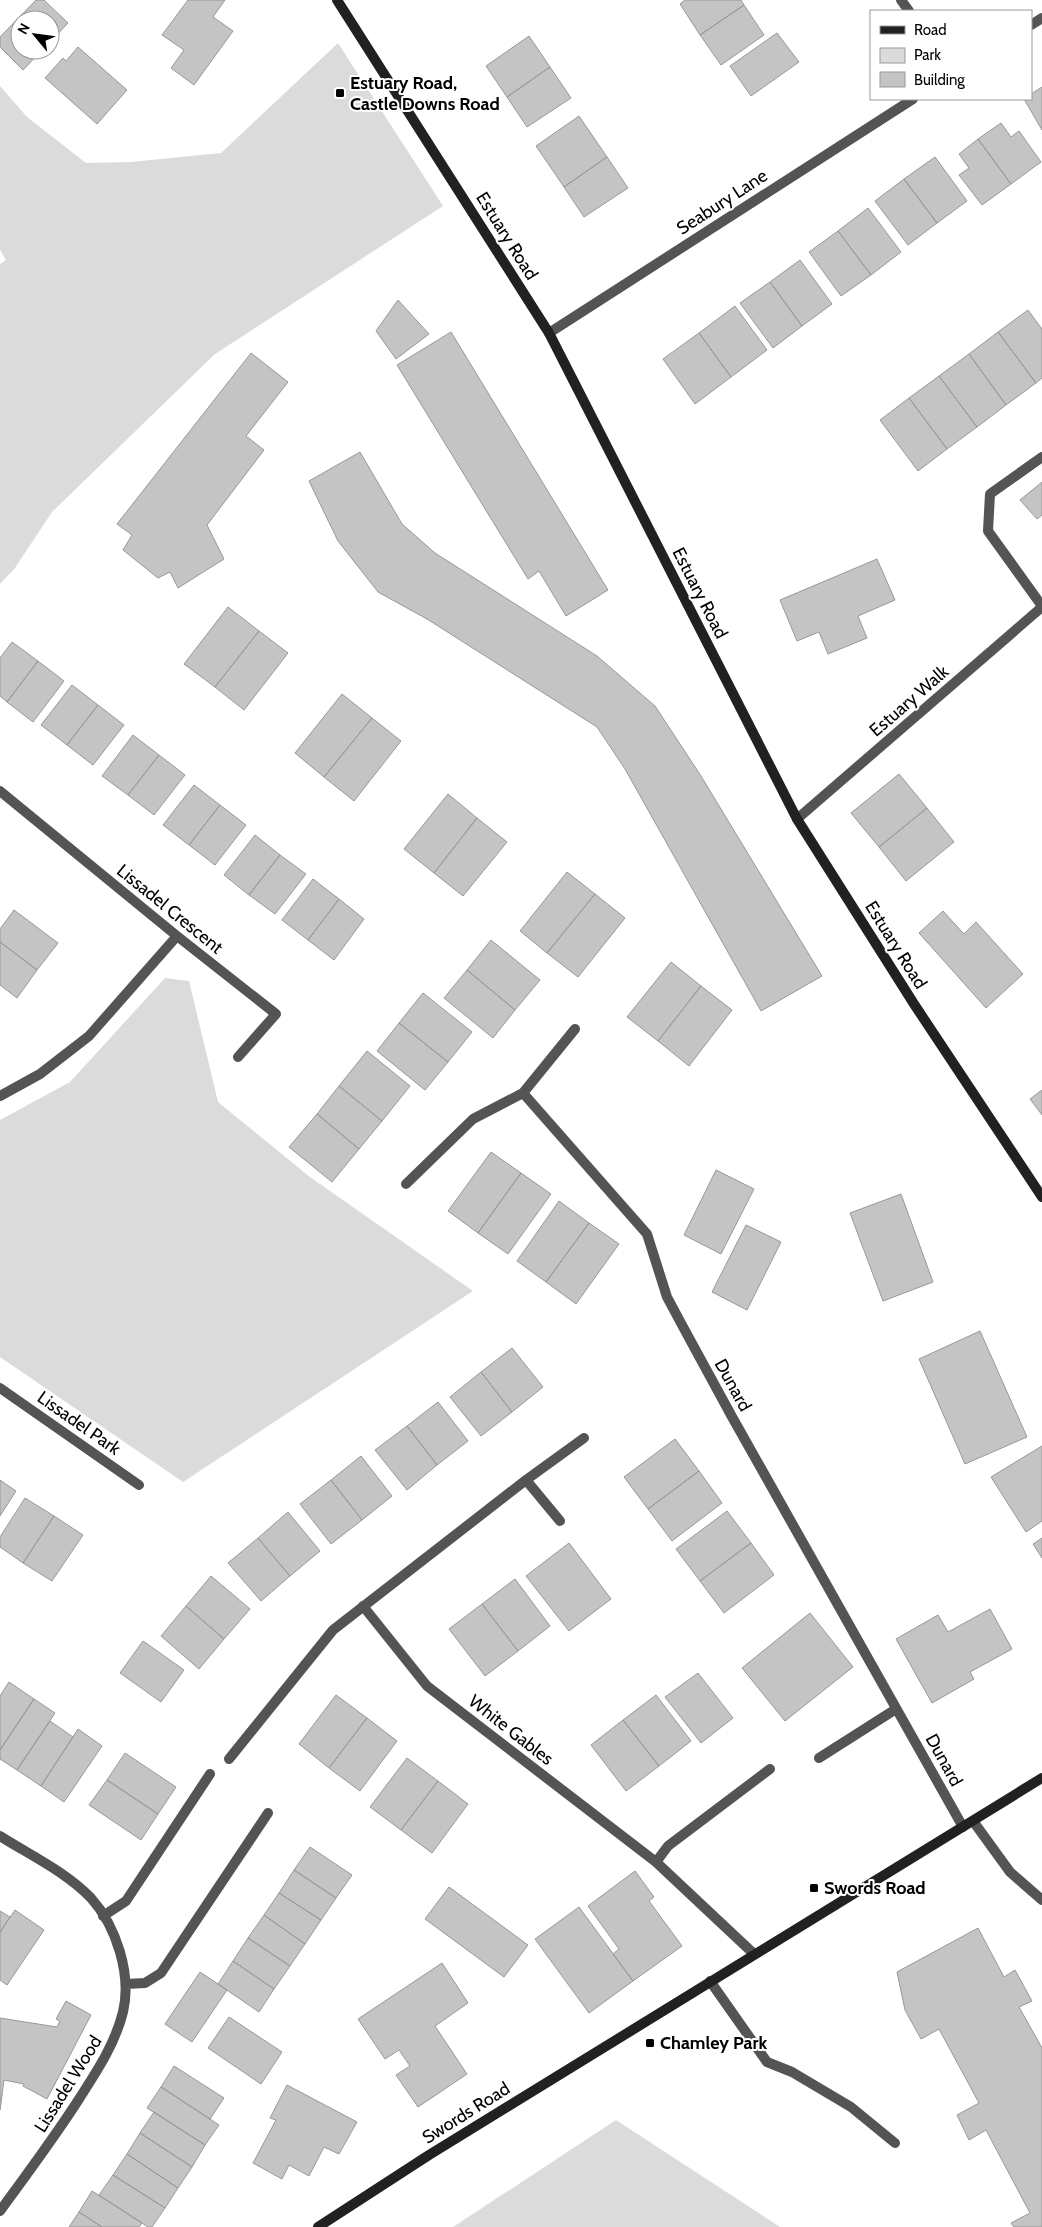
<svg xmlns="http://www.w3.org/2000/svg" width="1042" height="2227" font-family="Cabin,sans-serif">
  <rect width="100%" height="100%" fill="#fff"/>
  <path fill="#dbdbdb" d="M 338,43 L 443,206 L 215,354 L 52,512 L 15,568 L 0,584 L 0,264 L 6,260 L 0,250 L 0,86 L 27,117 L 86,163 L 131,162 L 221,153 Z
    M 165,978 L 189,981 L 218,1102 L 310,1177 L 473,1291 L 183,1482 L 0,1357 L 0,1120 L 70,1082 Z
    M 616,2120 L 780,2227 L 453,2227 Z"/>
  <path fill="#c4c4c4" stroke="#989898" d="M 36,0 L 44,0 L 68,23 L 50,42 L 50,20 L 20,20 L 20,50 L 42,50 L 23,70 L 0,47 L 0,37 Z
    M 188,0 L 225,0 L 213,17 L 233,31 L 194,85 L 171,68 L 184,50 L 162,35 Z
    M 685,0 L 741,0 L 744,5 L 700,35 L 680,4 Z
    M 744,5 L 764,35 L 721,65 L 700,35 Z
    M 777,33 L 799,62 L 751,96 L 730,66 Z
    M 529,36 L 550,67 L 507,97 L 486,66 Z
    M 78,47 L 127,90 L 97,124 L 45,78 L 63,58 L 66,61 Z
    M 550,67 L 571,98 L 527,127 L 507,97 Z
    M 1042,87 L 1042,130 L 1024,99 L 1031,99 L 1031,94 Z
    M 579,116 L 607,157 L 564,187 L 536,146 Z
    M 1001,123 L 1011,137 L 1019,131 L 1041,162 L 1011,184 L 978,139 Z
    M 978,139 L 1011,184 L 982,205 L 959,175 L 969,168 L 959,154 Z
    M 607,157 L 628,188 L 584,217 L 564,187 Z
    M 935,157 L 967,201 L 937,223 L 904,179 Z
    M 904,179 L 937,223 L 908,245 L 875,201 Z
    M 868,208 L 901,252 L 871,275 L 838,231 Z
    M 838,231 L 871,275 L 841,296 L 809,252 Z
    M 800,260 L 832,304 L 802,326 L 770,282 Z
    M 770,282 L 802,326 L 773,348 L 740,303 Z
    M 398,300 L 429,334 L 396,359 L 376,331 Z
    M 735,306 L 767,350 L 731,377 L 699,333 Z
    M 1028,310 L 1042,329 L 1042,378 L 1036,383 L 998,332 Z
    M 451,332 L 608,590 L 566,616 L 539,571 L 528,579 L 397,365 Z
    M 998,332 L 1036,383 L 1006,405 L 969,354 Z
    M 699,333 L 731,377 L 695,404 L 663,359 Z
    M 251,353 L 288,382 L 246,436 L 264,450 L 207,525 L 224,559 L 178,588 L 170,572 L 158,578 L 123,550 L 132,535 L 117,524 Z
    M 969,354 L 1006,405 L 977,427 L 939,376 Z
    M 939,376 L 977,427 L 947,449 L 909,398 Z
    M 909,398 L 947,449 L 918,471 L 880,420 Z
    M 360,452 L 402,524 L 435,553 L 597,656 L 655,706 L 701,776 L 822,976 L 761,1011 L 625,769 L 597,727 L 427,619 L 378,592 L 338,541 L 309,481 Z
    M 1042,482 L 1042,515 L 1037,519 L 1020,500 Z
    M 877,559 L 895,600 L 858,616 L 867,638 L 828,654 L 819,632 L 797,641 L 780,600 Z
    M 228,607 L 259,631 L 215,687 L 184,664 Z
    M 259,631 L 288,653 L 244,710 L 215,687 Z
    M 12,642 L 38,661 L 7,702 L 0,696 L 0,658 Z
    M 38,661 L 64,681 L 33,722 L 7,702 Z
    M 72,685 L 98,705 L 67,745 L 41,725 Z
    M 342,694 L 372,718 L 324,777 L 295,753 Z
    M 98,705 L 124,725 L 93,765 L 67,745 Z
    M 372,718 L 401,741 L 354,801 L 324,777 Z
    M 133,735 L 159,755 L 128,795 L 102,776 Z
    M 159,755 L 185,775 L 154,815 L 128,795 Z
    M 899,774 L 927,808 L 879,847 L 851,813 Z
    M 194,785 L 220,805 L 189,845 L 163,825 Z
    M 448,794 L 477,818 L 434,873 L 404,849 Z
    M 220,805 L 246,825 L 215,865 L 189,845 Z
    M 927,808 L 954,842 L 906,881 L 879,847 Z
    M 477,818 L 507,842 L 463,896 L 434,873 Z
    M 255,835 L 280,855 L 249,895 L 224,875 Z
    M 280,855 L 306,874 L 275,914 L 249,895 Z
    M 567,872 L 595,894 L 547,953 L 520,931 Z
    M 313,879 L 339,899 L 308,940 L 282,920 Z
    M 595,894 L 625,918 L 578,977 L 547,953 Z
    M 339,899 L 364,919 L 334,960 L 308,940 Z
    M 14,910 L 58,943 L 37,970 L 0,942 L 0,929 Z
    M 943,911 L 964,934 L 976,922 L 1023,974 L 986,1008 L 919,933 Z
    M 491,940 L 540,980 L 515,1010 L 467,970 Z
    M 0,942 L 37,970 L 17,998 L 0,985 Z
    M 671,962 L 701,986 L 658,1041 L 627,1017 Z
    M 467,970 L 515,1010 L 493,1038 L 444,998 Z
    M 701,986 L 732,1010 L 689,1066 L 658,1041 Z
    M 423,993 L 472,1032 L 448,1062 L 399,1023 Z
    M 399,1023 L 448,1062 L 425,1090 L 377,1051 Z
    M 367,1051 L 410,1086 L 382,1121 L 339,1086 Z
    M 339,1086 L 382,1121 L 359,1149 L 317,1114 Z
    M 1042,1090 L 1042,1115 L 1030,1099 Z
    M 317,1114 L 359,1149 L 332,1182 L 289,1147 Z
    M 491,1152 L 521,1173 L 478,1233 L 448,1211 Z
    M 716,1170 L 754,1189 L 721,1254 L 684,1235 Z
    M 521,1173 L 551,1194 L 508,1254 L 478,1233 Z
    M 901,1194 L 933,1282 L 883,1301 L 850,1213 Z
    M 559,1201 L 589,1223 L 546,1282 L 517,1261 Z
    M 589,1223 L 619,1244 L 576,1304 L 546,1282 Z
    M 746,1225 L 781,1242 L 747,1310 L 712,1292 Z
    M 980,1331 L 1027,1437 L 965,1464 L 919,1359 Z
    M 512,1348 L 543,1387 L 512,1412 L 481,1372 Z
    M 481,1372 L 512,1412 L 481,1436 L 450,1397 Z
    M 438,1402 L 468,1441 L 437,1465 L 407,1426 Z
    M 407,1426 L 437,1465 L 407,1490 L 375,1450 Z
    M 675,1439 L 699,1471 L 648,1509 L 624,1477 Z
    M 1042,1446 L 1042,1521 L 1026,1532 L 991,1477 Z
    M 361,1456 L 392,1496 L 362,1520 L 331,1480 Z
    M 699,1471 L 722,1503 L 672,1541 L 648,1509 Z
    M 0,1480 L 16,1491 L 0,1516 Z
    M 331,1480 L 362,1520 L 331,1544 L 300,1504 Z
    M 25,1498 L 54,1516 L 23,1563 L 0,1547 L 0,1537 Z
    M 727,1511 L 751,1543 L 700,1581 L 676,1549 Z
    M 288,1512 L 320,1551 L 290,1576 L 258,1538 Z
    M 54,1516 L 83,1535 L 52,1581 L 23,1563 Z
    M 258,1538 L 290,1576 L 261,1601 L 228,1563 Z
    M 1042,1538 L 1042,1558 L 1033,1544 Z
    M 569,1543 L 611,1599 L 569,1631 L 526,1576 Z
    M 751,1543 L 774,1575 L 724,1613 L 700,1581 Z
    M 211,1576 L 250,1609 L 224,1639 L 186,1606 Z
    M 515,1579 L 550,1626 L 518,1651 L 482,1604 Z
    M 482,1604 L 518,1651 L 485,1676 L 449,1629 Z
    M 186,1606 L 224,1639 L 199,1669 L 161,1636 Z
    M 990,1609 L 1012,1649 L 970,1672 L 974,1679 L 932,1703 L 896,1639 L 938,1615 L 948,1632 Z
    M 810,1613 L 853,1667 L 785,1721 L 742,1668 Z
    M 143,1641 L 184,1670 L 161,1702 L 120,1673 Z
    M 698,1673 L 733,1718 L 701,1743 L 665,1697 Z
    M 9,1682 L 34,1699 L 0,1750 L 0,1696 Z
    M 336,1695 L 367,1718 L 329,1768 L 299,1744 Z
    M 656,1695 L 691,1741 L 659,1766 L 623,1720 Z
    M 34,1699 L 55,1713 L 17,1770 L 0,1759 L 0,1750 Z
    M 367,1718 L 397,1741 L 360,1791 L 329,1768 Z
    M 623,1720 L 659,1766 L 626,1791 L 591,1745 Z
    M 50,1721 L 73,1737 L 41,1786 L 17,1770 Z
    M 78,1729 L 102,1746 L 64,1802 L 41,1786 Z
    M 125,1753 L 176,1787 L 158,1814 L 107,1780 Z
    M 407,1758 L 438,1781 L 401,1830 L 370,1807 Z
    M 107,1780 L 158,1814 L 141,1840 L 89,1805 Z
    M 438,1781 L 468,1804 L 432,1853 L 401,1830 Z
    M 310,1847 L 352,1875 L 336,1898 L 294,1870 Z
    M 294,1870 L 336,1898 L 321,1920 L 279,1893 Z
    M 635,1871 L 654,1897 L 649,1901 L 682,1946 L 633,1981 L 613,1954 L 619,1949 L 588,1906 Z
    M 449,1887 L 528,1945 L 504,1977 L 425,1919 Z
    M 279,1893 L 321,1920 L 305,1944 L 264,1915 Z
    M 579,1907 L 633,1981 L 589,2013 L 535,1939 Z
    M 15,1910 L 44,1930 L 7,1985 L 0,1980 L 0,1932 Z
    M 0,1911 L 10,1917 L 0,1932 Z
    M 264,1915 L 305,1944 L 290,1966 L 248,1938 Z
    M 978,1928 L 1004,1977 L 1015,1970 L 1032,2001 L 1019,2007 L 1042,2048 L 1042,2227 L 1014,2227 L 1011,2223 L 1030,2213 L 986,2130 L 969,2140 L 957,2115 L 979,2103 L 939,2029 L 921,2039 L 905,2010 L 897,1972 Z
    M 248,1938 L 290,1966 L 274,1989 L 233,1961 Z
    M 233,1961 L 274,1989 L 259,2012 L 218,1984 Z
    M 442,1963 L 468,2003 L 435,2026 L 467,2074 L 418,2107 L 396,2075 L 410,2066 L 399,2050 L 385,2059 L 358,2019 Z
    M 200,1972 L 227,1990 L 192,2042 L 165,2024 Z
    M 66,2001 L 91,2015 L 47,2099 L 23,2086 L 24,2084 L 4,2080 L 0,2110 L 0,2018 L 57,2027 L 60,2021 L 56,2019 Z
    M 229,2017 L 282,2052 L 261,2084 L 208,2048 Z
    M 174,2066 L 224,2098 L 210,2119 L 161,2087 Z
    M 287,2085 L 357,2122 L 339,2154 L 324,2147 L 309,2176 L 289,2165 L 282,2179 L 253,2163 L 276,2120 L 270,2118 Z
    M 161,2087 L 219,2125 L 205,2145 L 147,2108 Z
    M 154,2112 L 205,2145 L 192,2167 L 140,2133 Z
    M 140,2133 L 192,2167 L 178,2188 L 127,2154 Z
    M 127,2154 L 178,2188 L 165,2208 L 113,2175 Z
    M 113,2175 L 165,2208 L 152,2227 L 148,2227 L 99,2195 Z
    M 92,2191 L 142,2223 L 139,2227 L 102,2227 L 79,2212 Z
    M 79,2212 L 102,2227 L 69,2227 Z"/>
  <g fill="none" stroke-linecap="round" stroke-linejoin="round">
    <path stroke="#545454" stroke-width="10" d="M 710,1981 L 767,2062 L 792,2072 L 851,2107 L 895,2143"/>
    <path stroke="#545454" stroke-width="10" d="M 901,0 L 909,11
      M 1031,25 L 1042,18
      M 549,333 L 913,99
      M 1042,457 L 990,494 L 988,531 L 1042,606
      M 0,791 L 177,936 L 276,1014 L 238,1057
      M 797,819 L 1042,607
      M 523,1093 L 647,1234 L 667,1297 L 682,1325 L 731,1415 L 963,1827
      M 0,1096 L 40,1074 L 89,1036 L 177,936
      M 406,1184 L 473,1119 L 523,1093 L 575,1029
      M 0,1388 L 139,1485
      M 526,1480 L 560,1521
      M 363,1606 L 427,1686 L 656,1862 L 754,1954
      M 819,1758 L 896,1709
      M 229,1759 L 333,1630 L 526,1480 L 584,1438
      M 973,1821 L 1010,1872 L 1042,1900
      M 0,1836 C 30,1855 66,1872 91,1898 C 116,1926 132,1974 123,2012 C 115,2044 97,2071 79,2099 C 54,2138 27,2174 0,2211
      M 656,1862 L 668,1846 L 770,1769
      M 103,1916 L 126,1901 L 210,1774
      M 126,1984 L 145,1983 L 161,1973 L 268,1813"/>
    <path stroke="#212121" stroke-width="10" d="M 337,0 L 549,333 L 797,819 L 914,1004 L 1042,1197
      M 318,2227 L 429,2155 L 1042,1778"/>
  </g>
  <g fill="#000" stroke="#fff" stroke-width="2">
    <rect x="335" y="88" width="10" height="10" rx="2.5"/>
    <rect x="809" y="1883" width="10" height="10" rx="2.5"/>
    <rect x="645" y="2038" width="10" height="10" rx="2.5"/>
  </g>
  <g text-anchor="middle" stroke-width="4" stroke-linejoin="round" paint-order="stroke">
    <g font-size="18" font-weight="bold" fill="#000" stroke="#fff" text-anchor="start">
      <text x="350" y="89">Estuary Road,<tspan x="350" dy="21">Castle Downs Road</tspan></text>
      <text x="824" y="1894">Swords Road</text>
      <text x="660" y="2049">Chamley Park</text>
    </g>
    <g font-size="18" fill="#000" stroke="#fff">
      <text transform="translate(722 202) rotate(-33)" y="6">Seabury Lane</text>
      <text transform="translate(507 236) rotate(58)" y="6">Estuary Road</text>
      <text transform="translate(700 593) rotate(63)" y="6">Estuary Road</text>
      <text transform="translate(909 701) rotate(-41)" y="6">Estuary Walk</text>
      <text transform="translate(170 909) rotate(39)" y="6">Lissadel Crescent</text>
      <text transform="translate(896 945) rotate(58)" y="6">Estuary Road</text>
      <text transform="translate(733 1385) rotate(61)" y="6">Dunard</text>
      <text transform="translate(79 1423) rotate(35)" y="6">Lissadel Park</text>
      <text transform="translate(511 1730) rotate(38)" y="6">White Gables</text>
      <text transform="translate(944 1760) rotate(61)" y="6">Dunard</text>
      <text transform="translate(68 2084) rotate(-58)" y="6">Lissadel Wood</text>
      <text transform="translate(466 2113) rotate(-32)" y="6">Swords Road</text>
    </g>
  </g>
  <rect x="870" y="10" width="162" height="90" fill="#ffffff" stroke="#999999"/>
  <rect x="880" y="26" width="25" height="8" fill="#212121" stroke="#999999"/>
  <text x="914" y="35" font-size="15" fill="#000000">Road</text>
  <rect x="880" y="48" width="25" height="15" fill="#dbdbdb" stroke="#999999"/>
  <text x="914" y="60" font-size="15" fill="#000000">Park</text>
  <rect x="880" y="72" width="25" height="15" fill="#c4c4c4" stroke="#999999"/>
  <text x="914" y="85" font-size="15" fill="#000000">Building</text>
  <g transform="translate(35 35) rotate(299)"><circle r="24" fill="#ffffff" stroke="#999999"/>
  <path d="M0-4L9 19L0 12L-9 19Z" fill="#000000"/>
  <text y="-8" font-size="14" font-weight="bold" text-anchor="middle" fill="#000000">N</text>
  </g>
</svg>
